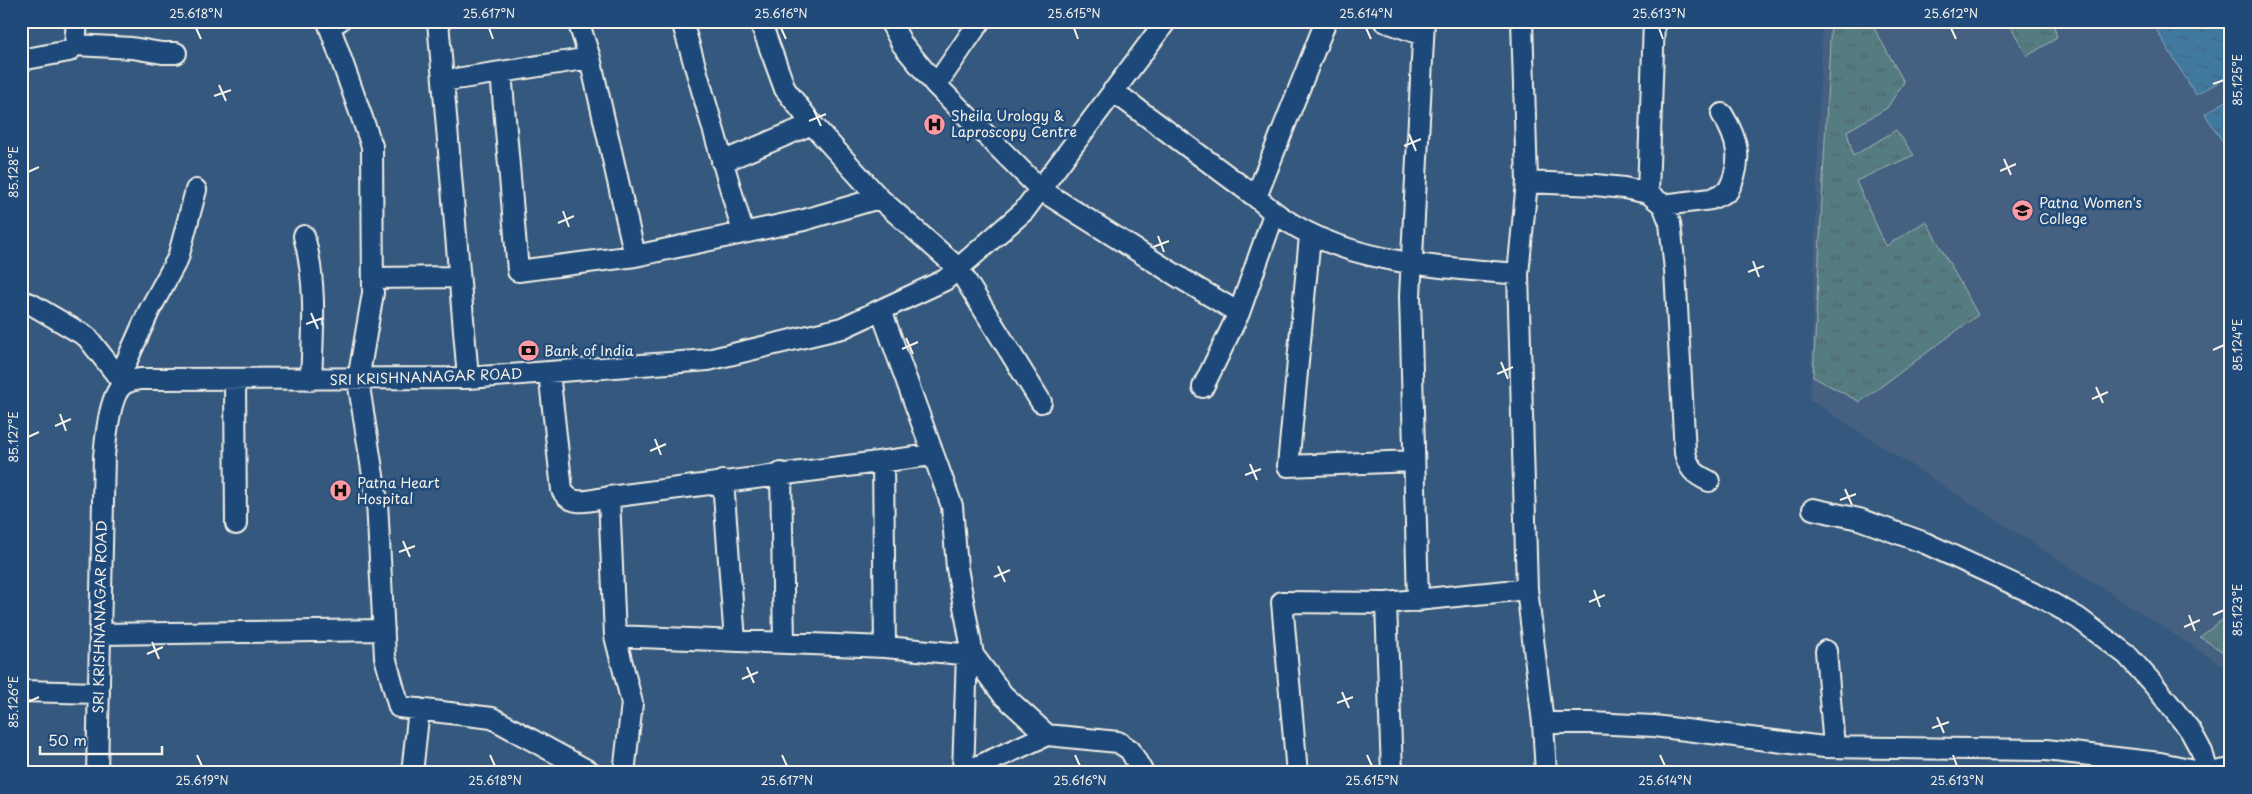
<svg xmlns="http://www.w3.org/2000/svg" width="2252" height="794" font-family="'Playpen Sans',sans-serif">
  <defs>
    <pattern id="grass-tufts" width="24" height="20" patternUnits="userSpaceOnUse" patternTransform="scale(1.25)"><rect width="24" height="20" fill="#557b81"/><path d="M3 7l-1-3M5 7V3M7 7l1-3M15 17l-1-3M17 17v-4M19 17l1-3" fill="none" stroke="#506466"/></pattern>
    <pattern id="water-ripples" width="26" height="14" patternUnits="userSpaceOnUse" patternTransform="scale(1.25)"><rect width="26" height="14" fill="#41789e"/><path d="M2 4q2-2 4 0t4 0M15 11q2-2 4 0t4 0" fill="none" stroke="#456276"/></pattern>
  </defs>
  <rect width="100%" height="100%" fill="#35587e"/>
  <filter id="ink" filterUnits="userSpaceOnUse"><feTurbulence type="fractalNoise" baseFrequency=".02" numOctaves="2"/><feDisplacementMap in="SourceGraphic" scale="10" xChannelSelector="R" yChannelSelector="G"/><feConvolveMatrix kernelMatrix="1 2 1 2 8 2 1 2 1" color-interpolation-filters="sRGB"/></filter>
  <g filter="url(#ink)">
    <path fill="#446181" d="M 1822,21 L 2231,21 L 2231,671 L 1810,400 Z"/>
    <path fill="url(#grass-tufts)" stroke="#a4b6b4" d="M 1831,21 L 1870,21 L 1904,82 L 1887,108 L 1847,131 L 1853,156 L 1896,130 L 1914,155 L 1856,181 L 1886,246 L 1926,221 L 1978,315 L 1860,402 L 1813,377 Z
      M 2008,21 L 2053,21 L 2057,38 L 2027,56 Z
      M 2231,613 L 2231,657 L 2200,637 Z"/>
    <path fill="url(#water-ripples)" stroke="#89a8bc" d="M 2151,21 L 2231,21 L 2231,75 L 2196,95 Z
      M 2231,98 L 2231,155 L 2205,114 Z"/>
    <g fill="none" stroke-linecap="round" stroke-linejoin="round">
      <defs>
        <path id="street" d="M 339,21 L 329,25 L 372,146 L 373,293 L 358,380 L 377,501 L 385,657 L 399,707 L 492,718 L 592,773
          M 438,21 L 468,378
          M 578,21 L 590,58 L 635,256
          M 682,21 L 743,232
          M 760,21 L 785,89 L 812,124 L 879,198 L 958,268 L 1041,402
          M 890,21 L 902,44 L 936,85 L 1041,190 L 1182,279 L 1239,313
          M 1384,21 L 1423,35
          M 1522,21 L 1527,182 L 1518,274 L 1527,589 L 1543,723 L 1546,773
          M 75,45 L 132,48 L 162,53 L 176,53
          M 21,60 L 69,51 L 75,45 L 77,21
          M 501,72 L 518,271 L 635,256 L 804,220 L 879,198
          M 443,81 L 590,58
          M 936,85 L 980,21
          M 1113,91 L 1256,197 C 1326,263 1427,266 1518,274
          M 722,162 L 812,124
          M 1527,182 L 1595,185 L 1624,188 L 1648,193 L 1663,205 L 1670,223 L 1675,270 L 1685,453 C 1689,469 1694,474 1709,481
          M 1648,193 L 1654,21
          M 1256,197 L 1326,21
          M 1663,205 L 1711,199 L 1728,191 C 1743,162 1739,141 1722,114
          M 304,236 C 317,284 313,331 311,380
          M 1310,236 L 1288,466 L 1413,461
          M 373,278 L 459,277
          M 21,301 L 31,304 L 87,337 L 124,384
          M 881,310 L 952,506 L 957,568 L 973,655 L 1003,695 L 1047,735 L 1118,742 L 1130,750 L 1143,773
          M 549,372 L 562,490 C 571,508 592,500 609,497 L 615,636 L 632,703 L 624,773
          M 119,378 L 149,311 L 178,258 L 196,190
          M 235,380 L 236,524
          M 1203,387 L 1239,313 L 1274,214
          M 883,461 L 885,647
          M 781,473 L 784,643
          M 723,481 L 735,641
          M 609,497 L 932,455
          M 1813,509 L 1859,519 L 1925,543 L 2037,595 L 2078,618 L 2127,655 L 2154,685 L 2190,730 L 2202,752 L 2208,773
          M 1418,601 L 1410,296 L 1424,21
          M 1386,603 L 1392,773
          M 100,634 L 384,630
          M 615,636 L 885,647 L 973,655
          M 1826,651 L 1834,747
          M 967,654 L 963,773 L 1047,735
          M 21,691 L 99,693
          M 1543,723 L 1591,723 L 1654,726 L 1824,747 L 2046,750 L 2160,763 L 2208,773 L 2231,769
          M 97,773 L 104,456 C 106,439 109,394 124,384 C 129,381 135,380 140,379 L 468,378 L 708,360 L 842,328 L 945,280 L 1024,211 L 1166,21
          M 412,773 L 419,709
          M 1297,773 L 1282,602 L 1386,603 L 1527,589"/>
      </defs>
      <use href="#street" stroke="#f4f1e8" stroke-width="24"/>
      <use href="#street" stroke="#1f4a7a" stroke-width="20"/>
    </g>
  </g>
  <path fill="none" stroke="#f4f1e8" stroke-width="2" d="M 196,28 L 201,39M 489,28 L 493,39M 781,28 L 786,39M 1074,28 L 1078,39M 1366,28 L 1371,39M 1659,28 L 1663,39M 1951,28 L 1956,39M 2213,84 L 2224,80M 219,85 L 226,101M 214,96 L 231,90M 814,110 L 821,126M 809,121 L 826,114M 1409,134 L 1416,151M 1404,146 L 1421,139M 2004,159 L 2011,175M 2000,171 L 2016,164M 28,172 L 39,167M 563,211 L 569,227M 558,223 L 574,216M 1158,236 L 1164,252M 1153,247 L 1169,241M 1753,261 L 1759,277M 1748,272 L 1764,266M 311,313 L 318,329M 306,324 L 323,318M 906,338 L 913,354M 902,349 L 918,342M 2213,350 L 2224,345M 1501,362 L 1508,379M 1497,374 L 1513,367M 2096,387 L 2103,403M 2092,399 L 2108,392M 60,414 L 66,431M 55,426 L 71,419M 28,437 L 39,432M 655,439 L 661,455M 650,451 L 666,444M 1250,464 L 1257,480M 1245,475 L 1261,469M 1845,489 L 1852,505M 1840,500 L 1856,494M 403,541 L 410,557M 399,552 L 415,546M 998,566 L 1005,582M 994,577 L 1010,570M 1594,590 L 1600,607M 1589,602 L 1605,595M 2189,615 L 2195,631M 2213,615 L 2224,610M 2184,627 L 2200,620M 152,642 L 159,659M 147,654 L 163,647M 747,667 L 754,683M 742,679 L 758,672M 1342,692 L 1349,708M 28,702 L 39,697M 1337,703 L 1353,697M 1937,717 L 1944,733M 1932,728 L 1949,722M 197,755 L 202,766M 490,755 L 495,766M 782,755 L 787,766M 1075,755 L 1080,766M 1367,755 L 1372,766M 1660,755 L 1665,766M 1953,755 L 1957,766"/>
  <defs>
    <symbol id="hospital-disc" viewBox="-11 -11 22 22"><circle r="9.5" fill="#ff9aa2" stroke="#1f4a7a"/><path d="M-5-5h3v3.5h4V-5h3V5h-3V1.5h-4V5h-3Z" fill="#111"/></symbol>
    <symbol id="university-disc" viewBox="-11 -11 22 22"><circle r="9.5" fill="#ff9aa2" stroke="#1f4a7a"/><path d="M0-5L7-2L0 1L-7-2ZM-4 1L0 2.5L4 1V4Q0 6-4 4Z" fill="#111"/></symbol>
    <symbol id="bank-disc" viewBox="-11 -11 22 22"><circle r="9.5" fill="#ff9aa2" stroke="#1f4a7a"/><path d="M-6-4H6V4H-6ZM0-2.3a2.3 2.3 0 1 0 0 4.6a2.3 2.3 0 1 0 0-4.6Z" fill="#111"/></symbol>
  </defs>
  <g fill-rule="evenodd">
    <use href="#hospital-disc" x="922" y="112" width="25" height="25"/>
    <use href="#university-disc" x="2010" y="198" width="25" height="25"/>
    <use href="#bank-disc" x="516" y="338" width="25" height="25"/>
    <use href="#hospital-disc" x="328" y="478" width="25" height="25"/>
  </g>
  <g text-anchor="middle" stroke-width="5" stroke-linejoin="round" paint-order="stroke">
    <g font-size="14" fill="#f4f1e8" stroke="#1f4a7a" text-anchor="start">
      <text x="951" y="121">Sheila Urology &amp;<tspan x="951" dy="16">Laproscopy Centre</tspan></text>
      <text x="2039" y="208">Patna Women's<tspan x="2039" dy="16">College</tspan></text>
      <text x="544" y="356">Bank of India</text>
      <text x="357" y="488">Patna Heart<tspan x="357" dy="16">Hospital</tspan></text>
    </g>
    <g font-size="14" fill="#f4f1e8" stroke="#1f4a7a">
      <text transform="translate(426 377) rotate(-2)" y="5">SRI KRISHNANAGAR ROAD</text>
      <text transform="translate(100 617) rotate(-89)" y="5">SRI KRISHNANAGAR ROAD</text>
    </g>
  </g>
  <rect width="2252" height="794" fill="none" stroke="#1f4a7a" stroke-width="55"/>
  <path d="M40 746v8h122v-8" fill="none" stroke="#f4f1e8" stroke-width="2.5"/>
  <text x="48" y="746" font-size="15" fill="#f4f1e8" stroke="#1f4a7a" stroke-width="4" paint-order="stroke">50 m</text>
  <rect x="28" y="28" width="2196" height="738" fill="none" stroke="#f4f1e8" stroke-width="2"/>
  <g font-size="12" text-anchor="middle" fill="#f4f1e8">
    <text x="196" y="18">25.618°N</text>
    <text x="489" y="18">25.617°N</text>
    <text x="781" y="18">25.616°N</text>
    <text x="1074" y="18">25.615°N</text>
    <text x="1366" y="18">25.614°N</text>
    <text x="1659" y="18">25.613°N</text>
    <text x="1951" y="18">25.612°N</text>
    <text transform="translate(2238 80) rotate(-90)" y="4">85.125°E</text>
    <text transform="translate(14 172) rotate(-90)" y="4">85.128°E</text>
    <text transform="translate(2238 345) rotate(-90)" y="4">85.124°E</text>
    <text transform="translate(14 437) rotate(-90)" y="4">85.127°E</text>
    <text transform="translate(2238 610) rotate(-90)" y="4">85.123°E</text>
    <text transform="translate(14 702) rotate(-90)" y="4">85.126°E</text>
    <text x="202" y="785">25.619°N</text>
    <text x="495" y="785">25.618°N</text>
    <text x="787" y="785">25.617°N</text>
    <text x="1080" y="785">25.616°N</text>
    <text x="1372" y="785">25.615°N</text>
    <text x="1665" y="785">25.614°N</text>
    <text x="1957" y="785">25.613°N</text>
  </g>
</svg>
